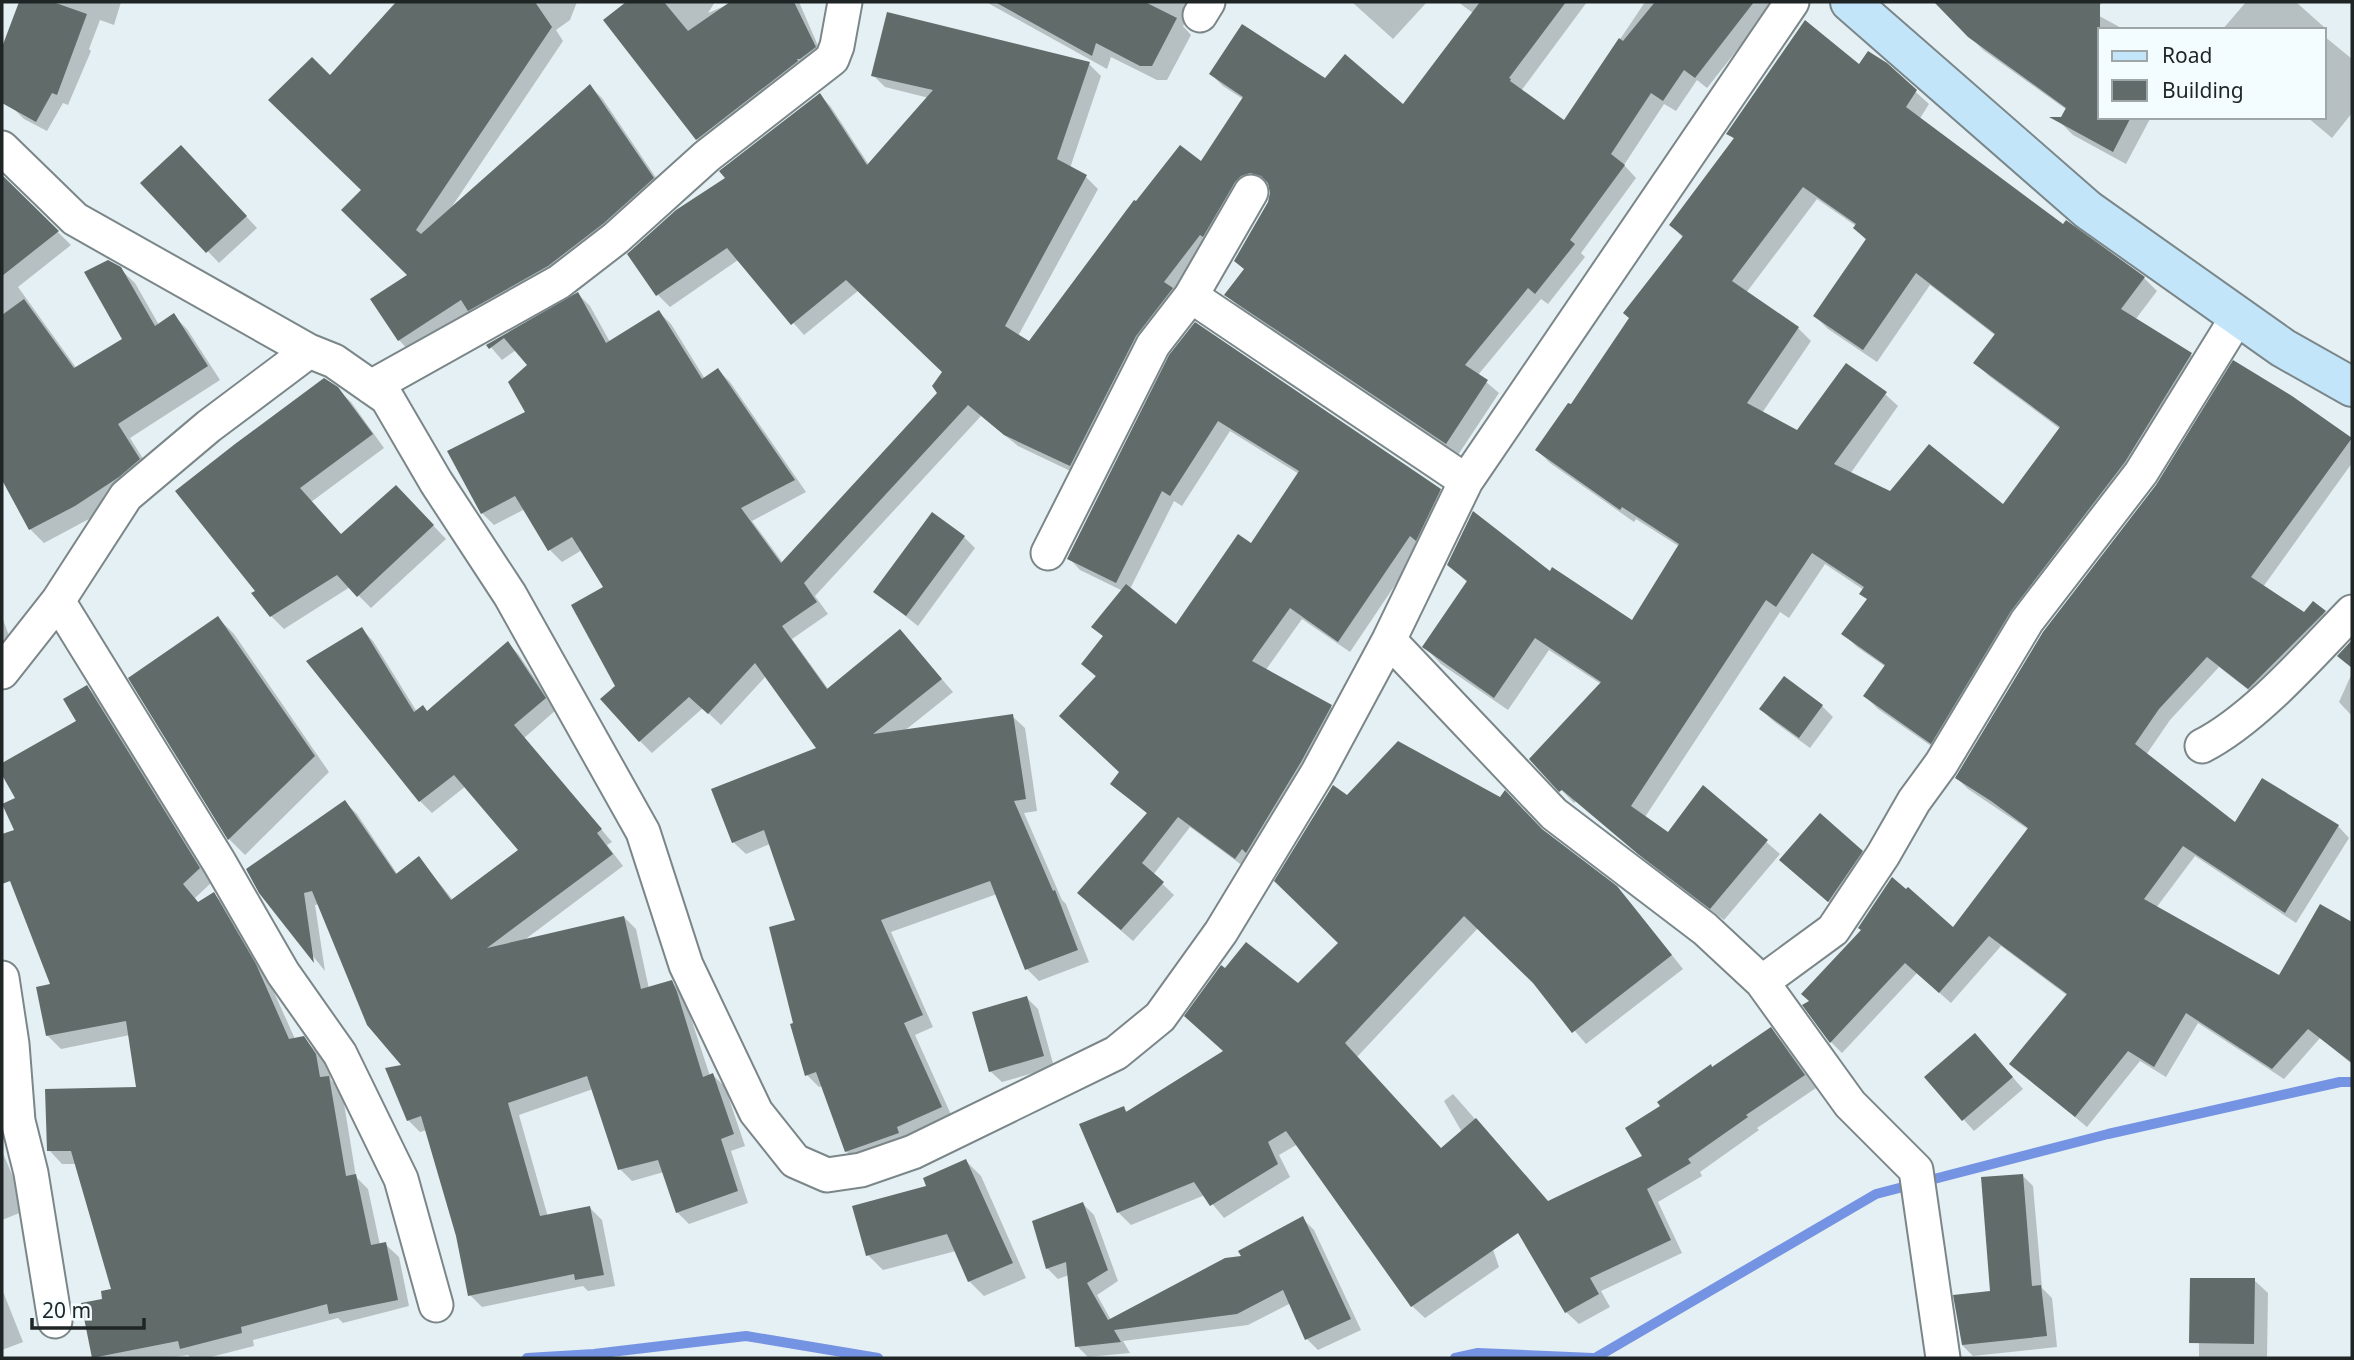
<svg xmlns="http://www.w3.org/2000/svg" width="2354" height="1360" font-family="'Noto Sans',sans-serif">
  <rect width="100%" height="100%" fill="#e4f0f3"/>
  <path fill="#0003" fill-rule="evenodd" d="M 21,2 L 121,2 L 114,25 L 100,20 L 89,49 L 91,51 L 68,105 L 63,103 L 47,131 L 24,119 L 13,108 L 6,81 L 2,77 L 2,52 Z
    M 398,2 L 577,2 L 570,20 L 556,30 L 563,41 L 451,208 L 590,86 L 602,98 L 665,191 L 616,235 L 411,353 L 399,340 L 410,275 L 363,190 L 330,77 Z
    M 629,2 L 715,2 L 708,13 L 734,2 L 799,2 L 819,48 L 708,150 L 697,139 L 606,21 Z
    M 986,2 L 1197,2 L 1183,26 L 1191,35 L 1167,80 L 1157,80 L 1111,57 L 1107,69 Z
    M 1352,2 L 1427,2 L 1393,39 Z
    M 1458,2 L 1587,2 L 1521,91 L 1564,123 L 1645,2 L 1775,2 L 1707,88 L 1697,80 L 1676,111 L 1664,104 L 1624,165 L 1636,178 L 1581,253 L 1585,257 L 1548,304 L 1541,299 L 1478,375 L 1499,393 L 1458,455 L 1239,307 L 1227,295 L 1245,270 L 1269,202 L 1272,193 L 1270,186 L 1263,184 L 1083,477 L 1018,446 L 981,416 L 815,596 L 828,614 L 792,639 L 829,690 L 900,631 L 953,692 L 903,732 L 1012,716 L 1025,728 L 1037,811 L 1024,813 L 1062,900 L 1066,904 L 1089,962 L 1039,981 L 1027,969 L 997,894 L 891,932 L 933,1027 L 915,1035 L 953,1119 L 858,1164 L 846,1151 L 823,1086 L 819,1087 L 807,1075 L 795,1024 L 797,921 L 770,844 L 746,854 L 733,842 L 819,749 L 766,676 L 721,725 L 703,708 L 652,753 L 640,741 L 617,686 L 606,588 L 582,550 L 562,562 L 550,550 L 525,509 L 494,525 L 482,513 L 527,413 L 529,365 L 516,350 L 502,360 L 489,345 L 578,294 L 590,306 L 610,342 L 659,312 L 671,324 L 705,379 L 718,370 L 730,382 L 806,492 L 752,521 L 783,563 L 940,393 L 944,372 L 859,290 L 804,335 L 738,260 L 670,307 L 658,295 L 629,254 L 727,178 L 820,95 L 831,107 L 869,165 L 929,98 L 885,87 L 873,75 L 1089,64 L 1101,76 L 1070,168 L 1086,177 L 1098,189 L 1018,336 L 1029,344 L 1202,163 L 1243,99 L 1223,86 L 1211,74 L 1325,80 L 1403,106 L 1473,13 Z
    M 1937,2 L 2103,2 L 2092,12 L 2125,30 L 2100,30 L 2100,117 L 2151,117 L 2126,164 L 2073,135 L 2060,122 L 2067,110 L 1983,50 Z
    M 2246,2 L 2296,2 L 2324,27 L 2321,30 L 2222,30 Z
    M 2324,36 L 2352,59 L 2352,113 L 2332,138 L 2307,117 L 2324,117 Z
    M 1886,65 L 1929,104 L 1919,120 L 2064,226 L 2144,278 L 2157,291 L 2135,320 L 2191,355 L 2204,368 L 1944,755 L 1878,709 L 1865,696 L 1886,667 L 1857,647 L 1844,634 L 1868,600 L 1864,590 L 1825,564 L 1789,618 L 1780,612 L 1645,817 L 1669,834 L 1703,787 L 1780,854 L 1724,920 L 1653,867 L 1576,801 L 1574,803 L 1531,759 L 1601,684 L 1549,650 L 1508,710 L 1441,664 L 1424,646 L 1468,583 L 1449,565 L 1550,573 L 1633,623 L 1680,547 L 1636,519 L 1634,522 L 1550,463 L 1537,450 L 1571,407 L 1683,238 L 1671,225 L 1735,140 L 1728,133 L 1860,67 ZM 1817,199 L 1856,226 L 1855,228 L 1867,241 L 1815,316 L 1828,329 L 1877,362 L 1930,285 L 1996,336 L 1976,363 L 1989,376 L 2060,429 L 2003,507 L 1891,493 L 1850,474 L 1898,406 L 1885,394 L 1798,432 L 1762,413 L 1811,341 L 1798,328 L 1746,293 Z
    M 192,158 L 257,228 L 219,263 L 143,183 Z
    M 2,177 L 71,245 L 18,287 L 77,369 L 124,339 L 120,269 L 135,283 L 159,325 L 174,316 L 187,329 L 220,380 L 130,438 L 152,473 L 133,490 L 89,519 L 44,543 L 30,529 L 2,476 Z
    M 1171,356 L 1440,490 L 1451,502 L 1350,652 L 1302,619 L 1265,671 L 1331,707 L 1343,718 L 1247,869 L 1190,827 L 1153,875 L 1174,895 L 1133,941 L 1091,905 L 1148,814 L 1112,784 L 1121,772 L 1097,678 L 1083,664 L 1104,637 L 1093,627 L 1123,591 L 1080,570 L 1069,558 ZM 1230,431 L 1299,474 L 1251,546 L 1176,626 L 1130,589 L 1174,501 L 1182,506 Z
    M 337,389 L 351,402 L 384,448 L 311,502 L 342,536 L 409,500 L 446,539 L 371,608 L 350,587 L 284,629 L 271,616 L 257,591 Z
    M 2350,439 L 2352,463 L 2263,587 L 2304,614 L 2313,603 L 2336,623 L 2260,699 L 2219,667 L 2170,720 L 2146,755 L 2235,824 L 2338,826 L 2349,838 L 2296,923 L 2195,856 L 2156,908 L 2279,977 L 2321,906 L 2352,924 L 2352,1023 L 2350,1027 L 2352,1029 L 2352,1064 L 2320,1038 L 2284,1079 L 2198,1023 L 2166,1077 L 2140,1061 L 2087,1127 L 2011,1064 L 2068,996 L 2001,946 L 1951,1003 L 1917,973 L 1842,1053 L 1831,1042 L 1805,1006 L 1953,929 L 2029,830 L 1968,789 L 1957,778 Z
    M 932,514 L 964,537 L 975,548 L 918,626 L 875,592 Z
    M 2,617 L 14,649 L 2,654 Z
    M 218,618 L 234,634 L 329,772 L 245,855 L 229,839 L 130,678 Z
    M 362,629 L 373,641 L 417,712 L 428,713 L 508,643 L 519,655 L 556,710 L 524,738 L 612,842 L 607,845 L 623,866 L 523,941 L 624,917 L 636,929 L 649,989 L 671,982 L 683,994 L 710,1076 L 713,1075 L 725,1087 L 745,1146 L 731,1151 L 748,1203 L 689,1224 L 677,1212 L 664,1172 L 632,1181 L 620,1169 L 593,1089 L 519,1115 L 548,1217 L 590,1208 L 602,1220 L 615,1286 L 588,1291 L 583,1286 L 482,1307 L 470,1295 L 458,1236 L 427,1130 L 420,1132 L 408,1120 L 405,1067 L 319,904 L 315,905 L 325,971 L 261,892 L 345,802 L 357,814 L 398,875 L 419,858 L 453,900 L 520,850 L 466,786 L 432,813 L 420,801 Z
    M 2352,673 L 2352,716 L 2339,702 Z
    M 1784,678 L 1822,706 L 1833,717 L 1810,748 L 1772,720 L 1761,709 Z
    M 87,687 L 100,700 L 212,882 L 195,898 L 199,904 L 214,894 L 227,907 L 268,979 L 295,1039 L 303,1038 L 317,1052 L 329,1069 L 331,1080 L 342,1091 L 356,1177 L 368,1189 L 380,1245 L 385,1244 L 399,1257 L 409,1306 L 343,1323 L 338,1318 L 253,1340 L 254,1346 L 207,1358 L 191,1358 L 188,1355 L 169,1358 L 93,1357 L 105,1300 L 113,1290 L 76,1164 L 62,1164 L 49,1150 L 138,1088 L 130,1035 L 61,1049 L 48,1036 L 53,985 L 16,877 L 2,879 L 2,836 L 16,831 L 17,799 L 2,771 L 2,765 L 78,721 Z
    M 1347,798 L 1543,832 L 1616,887 L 1629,901 L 1683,969 L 1586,1044 L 1535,984 L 1478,928 L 1357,1057 L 1441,1150 L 1461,1156 L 1499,1267 L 1425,1318 L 1412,1306 L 1298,1144 L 1279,1155 L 1290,1177 L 1224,1218 L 1205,1195 L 1131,1225 L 1118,1212 L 1123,1108 L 1128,1112 L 1225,1052 L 1341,944 Z
    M 1861,852 L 1872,863 L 1840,912 L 1793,871 Z
    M 1027,998 L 1038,1009 L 1054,1067 L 1002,1082 L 990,1071 Z
    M 1770,1029 L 1783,1042 L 1816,1088 L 1757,1128 L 1759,1130 L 1700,1172 L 1702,1176 L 1658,1202 L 1682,1253 L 1601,1291 L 1610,1307 L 1579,1324 L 1566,1312 L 1444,1101 L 1453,1094 L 1549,1203 L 1644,1157 L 1663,1107 Z
    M 1986,1047 L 2023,1089 L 1974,1131 L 1926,1078 Z
    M 2,1151 L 27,1210 L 2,1220 Z
    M 966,1161 L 981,1176 L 1026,1278 L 984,1296 L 969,1281 L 956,1251 L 883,1270 L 868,1255 L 929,1187 Z
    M 2022,1175 L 2033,1186 L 2042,1288 L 2052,1298 L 2057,1347 L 1973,1356 L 1962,1345 L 1992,1292 Z
    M 1083,1204 L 1094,1215 L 1118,1281 L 1097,1295 L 1111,1320 L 1244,1257 L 1303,1219 L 1314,1230 L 1361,1330 L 1318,1350 L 1307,1339 L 1291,1303 L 1248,1325 L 1123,1341 L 1130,1353 L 1088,1357 L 1077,1346 L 1069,1275 L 1058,1279 L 1047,1268 Z
    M 2254,1280 L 2268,1293 L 2267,1358 L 2199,1358 L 2199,1340 Z
    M 2,1289 L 23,1342 L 2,1350 Z"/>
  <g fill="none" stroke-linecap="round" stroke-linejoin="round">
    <path stroke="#7593e3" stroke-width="10" d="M 527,1358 L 594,1354 L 746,1336 L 878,1358
      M 1455,1358 L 1478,1353 L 1593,1358
      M 1595,1358 L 1876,1194 L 2108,1134 L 2340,1082 L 2352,1082"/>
  </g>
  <path fill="#616c6a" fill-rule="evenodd" d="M 19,2 L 53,2 L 87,14 L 57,95 L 52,93 L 36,122 L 2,103 L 2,47 Z
    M 396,2 L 535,2 L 552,27 L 416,230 L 421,234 L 590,84 L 654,178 L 604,223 L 548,266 L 468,311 L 461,300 L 398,341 L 370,299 L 407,275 L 341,210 L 361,190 L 268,100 L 312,57 L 330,75 Z
    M 626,2 L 664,2 L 688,31 L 730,2 L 794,2 L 816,47 L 800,59 L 797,59 L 798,61 L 696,140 L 603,20 Z
    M 995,2 L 1145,2 L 1177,18 L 1152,66 L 1140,66 L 1096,43 L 1092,56 Z
    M 1480,2 L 1566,2 L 1509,78 L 1511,79 L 1510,81 L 1564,120 L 1619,38 L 1623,41 L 1655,2 L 1754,2 L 1695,78 L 1684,70 L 1663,101 L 1651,93 L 1611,154 L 1625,165 L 1570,240 L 1575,244 L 1535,294 L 1528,288 L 1465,365 L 1488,380 L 1446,444 L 1224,295 L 1244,269 L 1234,261 L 1268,202 L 1270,193 L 1268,183 L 1261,176 L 1250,173 L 1241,176 L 1235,182 L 1203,237 L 1200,235 L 1164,282 L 1173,288 L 1136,336 L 1070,466 L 1004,435 L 968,405 L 804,583 L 817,602 L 782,626 L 827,689 L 900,629 L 942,679 L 873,734 L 1013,714 L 1026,799 L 1014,801 L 1053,891 L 1055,890 L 1078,950 L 1025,970 L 990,881 L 881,920 L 923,1015 L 904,1023 L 942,1107 L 897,1127 L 899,1133 L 845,1152 L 816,1072 L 805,1076 L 790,1024 L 793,1023 L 769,927 L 795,920 L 764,830 L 732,843 L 711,789 L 816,748 L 755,663 L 708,714 L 689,697 L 639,742 L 600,699 L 615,686 L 571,605 L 603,587 L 572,537 L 548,551 L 515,496 L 481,514 L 447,451 L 525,412 L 508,382 L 527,365 L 504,338 L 489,349 L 486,345 L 578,292 L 606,343 L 659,310 L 702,379 L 718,368 L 795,480 L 741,508 L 781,563 L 937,393 L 932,386 L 942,372 L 846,280 L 791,325 L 727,248 L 656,296 L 627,254 L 676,210 L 725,178 L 719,171 L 820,93 L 867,165 L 933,90 L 871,76 L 887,12 L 1090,62 L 1057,159 L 1087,175 L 1005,326 L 1029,341 L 1134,200 L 1136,201 L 1180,145 L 1201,161 L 1243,97 L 1209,74 L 1242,24 L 1325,78 L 1345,54 L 1403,104 Z
    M 1934,2 L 2100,2 L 2100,117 L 2131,117 L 2113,152 L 2049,117 L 2061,117 L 2066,108 L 1968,37 Z
    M 1805,20 L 1859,64 L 1868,51 L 1887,63 L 1917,90 L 1906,107 L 2063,224 L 2066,220 L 2145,277 L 2121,309 L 2192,353 L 2125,462 L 2011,611 L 1931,744 L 1863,696 L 1885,665 L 1841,634 L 1867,599 L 1859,594 L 1864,587 L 1812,553 L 1776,607 L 1766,600 L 1631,806 L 1668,832 L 1703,785 L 1768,840 L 1710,909 L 1638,854 L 1562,790 L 1559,792 L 1529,759 L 1601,682 L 1535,638 L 1494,698 L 1422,647 L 1467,581 L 1447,565 L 1473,511 L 1550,571 L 1552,567 L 1632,620 L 1679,544 L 1622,507 L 1620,510 L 1535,450 L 1568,403 L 1571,404 L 1629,318 L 1623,313 L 1683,236 L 1669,225 L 1734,138 L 1726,134 ZM 1803,187 L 1856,224 L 1853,228 L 1866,239 L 1813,316 L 1863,350 L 1916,273 L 1995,334 L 1973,363 L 2060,427 L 2003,504 L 1929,444 L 1890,491 L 1834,464 L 1887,392 L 1846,363 L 1797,430 L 1747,403 L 1799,327 L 1732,281 Z
    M 181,145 L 247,216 L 206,253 L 140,183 Z
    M 2,175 L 59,231 L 2,276 Z
    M 108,260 L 121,267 L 155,326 L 174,313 L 208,366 L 118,424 L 140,459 L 119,477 L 75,506 L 29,530 L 2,480 L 2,315 L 24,299 L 74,368 L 122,339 L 84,272 Z
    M 1195,322 L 1441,489 L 1416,541 L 1410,536 L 1338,642 L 1290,608 L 1252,661 L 1332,705 L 1301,762 L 1246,853 L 1242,849 L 1235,859 L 1178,817 L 1142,863 L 1164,882 L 1121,930 L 1077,893 L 1147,813 L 1110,784 L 1119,772 L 1059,716 L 1096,676 L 1081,664 L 1103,636 L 1091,627 L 1126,584 L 1176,624 L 1238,534 L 1251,543 L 1299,471 L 1218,421 L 1170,496 L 1162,491 L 1116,583 L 1067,559 L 1169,355 Z
    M 2233,360 L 2292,396 L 2352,438 L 2251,577 L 2304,612 L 2313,601 L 2326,611 L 2248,689 L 2207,657 L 2159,709 L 2135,744 L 2235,822 L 2262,778 L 2339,825 L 2285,913 L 2183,846 L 2144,899 L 2279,975 L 2320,904 L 2352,922 L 2352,1063 L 2308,1029 L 2272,1069 L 2186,1013 L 2154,1067 L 2128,1051 L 2075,1117 L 2009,1064 L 2067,994 L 1989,936 L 1939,993 L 1905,963 L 1830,1043 L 1802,1005 L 1809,1001 L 1801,994 L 1861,930 L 1858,928 L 1892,877 L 1906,889 L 1908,887 L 1953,927 L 2028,828 L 1991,801 L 1955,778 L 2043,632 L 2156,485 Z
    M 324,378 L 338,387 L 373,434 L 300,488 L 341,534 L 396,485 L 434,525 L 357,597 L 337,575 L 270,617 L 251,593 L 255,591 L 175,491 L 235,444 Z
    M 932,512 L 965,536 L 906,616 L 873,592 Z
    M 218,616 L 315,756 L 228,840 L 128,678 Z
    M 362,627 L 414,712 L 423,705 L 427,711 L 508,641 L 546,698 L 514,725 L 602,829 L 597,833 L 613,854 L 487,948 L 624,916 L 641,989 L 672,980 L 677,992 L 703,1077 L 713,1073 L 734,1134 L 721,1139 L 738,1191 L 676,1213 L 658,1160 L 618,1170 L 587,1076 L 508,1103 L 540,1216 L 590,1206 L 604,1275 L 575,1280 L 574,1274 L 468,1296 L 456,1236 L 421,1116 L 407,1121 L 385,1068 L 401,1065 L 367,1025 L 312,891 L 304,893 L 314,963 L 259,893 L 246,869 L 345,800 L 396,874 L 419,856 L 451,900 L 518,850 L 454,775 L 419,802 L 306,661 Z
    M 2352,640 L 2352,668 L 2337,656 Z
    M 1784,676 L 1823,705 L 1799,738 L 1759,709 Z
    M 87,685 L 200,868 L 183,884 L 198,902 L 214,892 L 256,964 L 289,1039 L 304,1036 L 316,1054 L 320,1077 L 329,1076 L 346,1176 L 356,1174 L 371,1245 L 386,1242 L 398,1300 L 329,1314 L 327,1304 L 241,1327 L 242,1333 L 180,1349 L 178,1341 L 92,1358 L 81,1303 L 102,1299 L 101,1291 L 111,1289 L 71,1151 L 47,1151 L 45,1089 L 136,1087 L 126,1021 L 46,1036 L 36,987 L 50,984 L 10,881 L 2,884 L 2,834 L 14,830 L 2,804 L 15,798 L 2,775 L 2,763 L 76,721 L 63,699 Z
    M 1398,741 L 1500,797 L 1505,790 L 1542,829 L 1617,886 L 1672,955 L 1572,1033 L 1533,983 L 1464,916 L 1345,1043 L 1441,1148 L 1476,1118 L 1548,1201 L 1642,1156 L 1625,1128 L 1660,1106 L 1657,1102 L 1711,1064 L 1712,1067 L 1771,1027 L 1805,1075 L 1746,1115 L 1748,1117 L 1688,1159 L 1691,1163 L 1647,1189 L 1671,1240 L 1590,1278 L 1599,1294 L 1565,1313 L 1518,1233 L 1411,1307 L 1286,1131 L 1268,1142 L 1278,1164 L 1210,1206 L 1194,1182 L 1117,1213 L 1079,1124 L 1124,1106 L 1126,1112 L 1223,1051 L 1184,1016 L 1221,965 L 1225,968 L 1246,942 L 1298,983 L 1338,943 L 1274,881 L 1333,785 L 1347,795 Z
    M 1820,813 L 1863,851 L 1828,902 L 1779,860 Z
    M 1027,996 L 1044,1056 L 989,1072 L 972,1012 Z
    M 1975,1033 L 2013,1077 L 1962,1121 L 1924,1077 Z
    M 966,1159 L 1013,1263 L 968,1282 L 947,1234 L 866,1256 L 852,1206 L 926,1186 L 923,1178 Z
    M 2023,1174 L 2032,1286 L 2041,1285 L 2047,1336 L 1962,1345 L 1953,1295 L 1990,1291 L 1981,1177 Z
    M 1083,1202 L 1108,1270 L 1087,1283 L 1108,1320 L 1225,1258 L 1241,1256 L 1238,1251 L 1303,1216 L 1351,1319 L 1305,1340 L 1283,1290 L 1237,1314 L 1114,1330 L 1121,1342 L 1075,1347 L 1066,1262 L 1046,1269 L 1032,1221 Z
    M 2190,1278 L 2255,1278 L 2254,1344 L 2189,1343 Z"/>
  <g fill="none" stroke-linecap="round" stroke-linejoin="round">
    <defs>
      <path id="street" d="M 1200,15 L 1208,2
        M 2,148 L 75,219 L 309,351 L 334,361 L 387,398 L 436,482 L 510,595 L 643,832 L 686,965 L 756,1112 L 795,1161 L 827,1175 L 861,1170 L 913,1152 L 1116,1053 L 1160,1017 L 1221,932 L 1318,772 L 1389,640 L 1466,481 L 1792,2
        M 1191,296 L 1466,481
        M 371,387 L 559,282 L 616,238 L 707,156 L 832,59 L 837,46 L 845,2
        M 1048,553 L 1153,345 L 1191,296 L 1251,192
        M 58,601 L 219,862 L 283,973 L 340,1054 L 401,1179 L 436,1305
        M 1389,640 L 1554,814 L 1705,929 L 1762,982 L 1850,1104 L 1916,1170 L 1943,1358
        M 2,672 L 58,601 L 126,496 L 209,426 L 309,351
        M 2202,746 C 2255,719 2310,655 2352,612
        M 2,978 L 12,1044 L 18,1121 L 31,1173 L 55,1321
        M 1762,982 L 1833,930 L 1883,855 L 1914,801 L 1941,764 L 2027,621 L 2141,473 L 2238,316"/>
      <path id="secondary" d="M 1850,2 L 2088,210 L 2283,348 L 2352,387"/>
    </defs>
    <use href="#street" stroke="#7b8689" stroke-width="37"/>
    <use href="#secondary" stroke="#7b8689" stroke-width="42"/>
    <use href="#street" stroke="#fff" stroke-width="33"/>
    <use href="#secondary" stroke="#c3e5fa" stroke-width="38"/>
  </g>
  <rect width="2354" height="1360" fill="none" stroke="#1f2425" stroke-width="7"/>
  <rect x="2098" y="28" width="228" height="91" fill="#f3fdff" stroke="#9ea6a8" stroke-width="2"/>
  <rect x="2112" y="51" width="35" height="10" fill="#c3e5fa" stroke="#9ea6a8" stroke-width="2"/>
  <text x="2162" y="63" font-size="21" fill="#1f2425">Road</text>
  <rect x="2112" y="80" width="35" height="21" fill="#616c6a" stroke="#9ea6a8" stroke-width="2"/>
  <text x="2162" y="98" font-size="21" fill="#1f2425">Building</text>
  <path d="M32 1318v10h112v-10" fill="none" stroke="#1f2425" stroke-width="3.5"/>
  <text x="42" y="1318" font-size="21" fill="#1f2425" stroke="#f3fdff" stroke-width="5" paint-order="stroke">20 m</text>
</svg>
